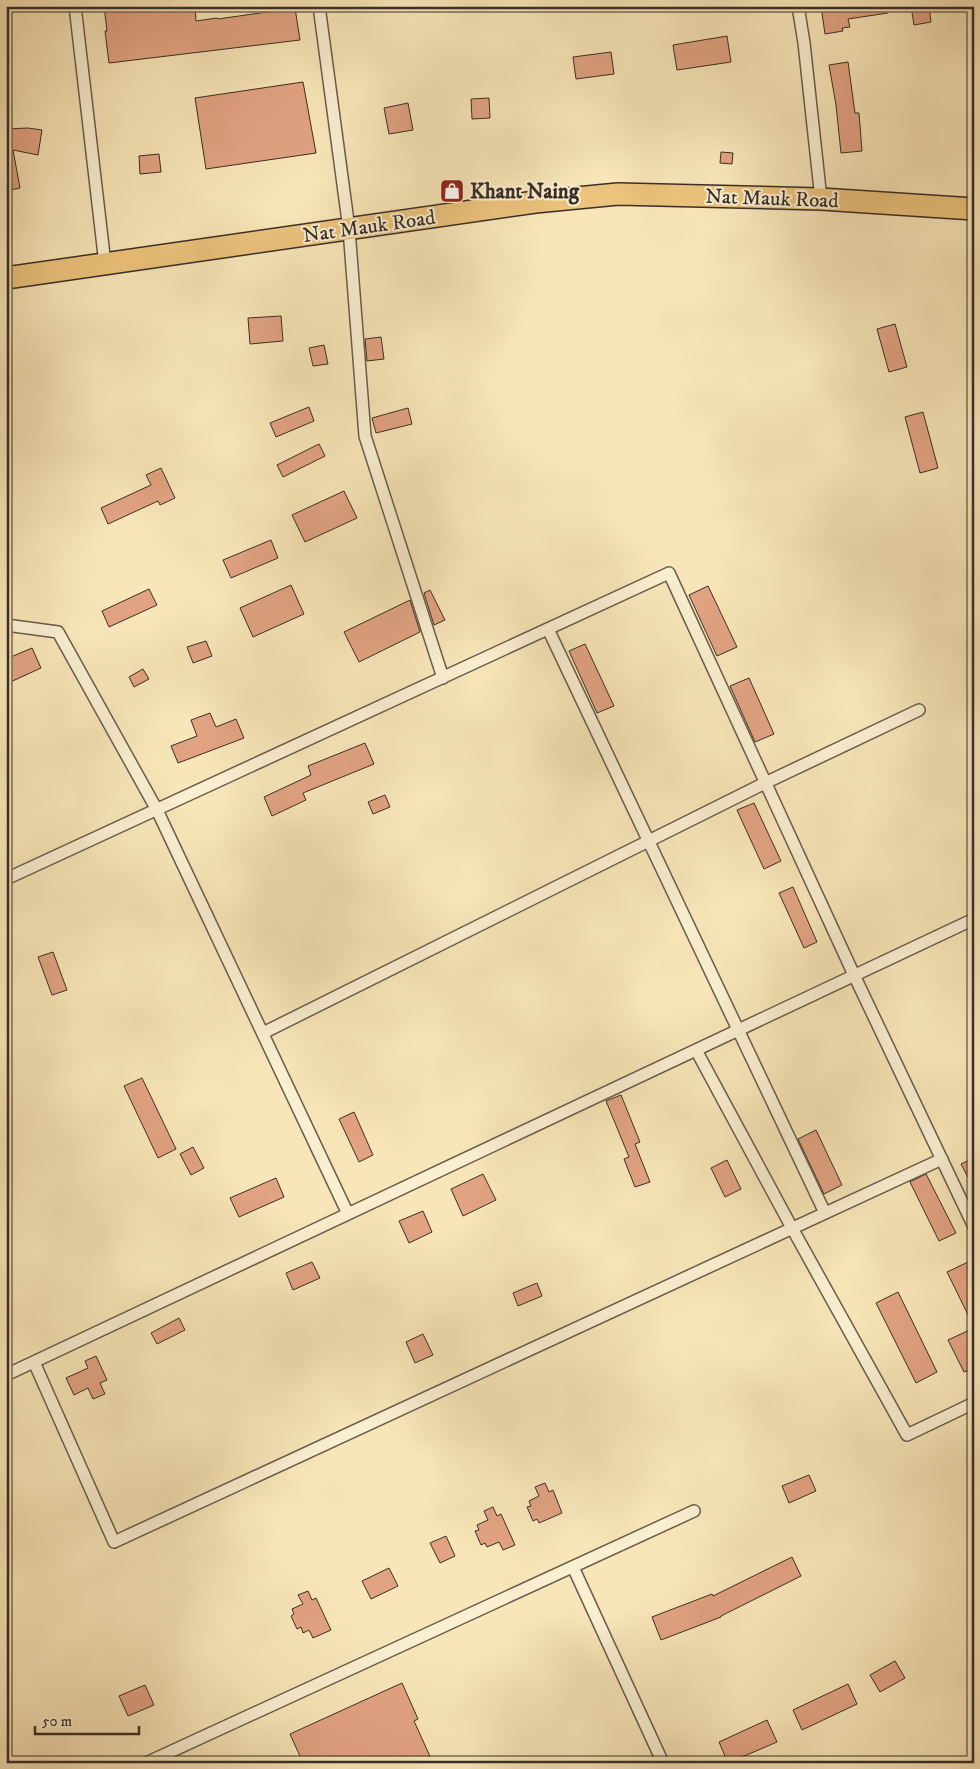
<svg xmlns="http://www.w3.org/2000/svg" width="980" height="1769" font-family="'IM FELL DW Pica',serif">
  <rect width="100%" height="100%" fill="#f8e6b8"/>
  <filter id="stains"><feTurbulence type="fractalNoise" baseFrequency=".004" numOctaves="4"/><feColorMatrix values="0 0 0 0 .2 0 0 0 0 .09 0 0 0 0 .02 0 0 0 .5 -.17"/></filter>
  <radialGradient id="worn" r=".72"><stop offset=".6" stop-color="#630" stop-opacity="0"/><stop offset="1" stop-color="#630" stop-opacity=".3"/></radialGradient>
  <path fill="#e2a382" stroke="#392e28" d="M 104,6 L 195,6 L 196,21 L 217,18 L 218,19 L 295,8 L 300,40 L 109,63 L 105,31 L 107,31 Z
    M 821,6 L 887,6 L 888,13 L 848,19 L 850,27 L 842,28 L 843,31 L 825,34 Z
    M 911,6 L 929,6 L 931,22 L 914,25 Z
    M 727,36 L 731,62 L 677,70 L 673,45 Z
    M 611,52 L 614,74 L 576,79 L 573,57 Z
    M 848,62 L 855,113 L 859,113 L 862,151 L 841,153 L 836,105 L 829,65 Z
    M 303,82 L 316,153 L 206,169 L 195,98 Z
    M 489,98 L 490,118 L 472,119 L 471,99 Z
    M 408,103 L 413,130 L 389,134 L 384,108 Z
    M 28,128 L 42,130 L 38,155 L 13,150 L 20,188 L 6,191 L 6,129 Z
    M 721,152 L 733,153 L 732,164 L 720,163 Z
    M 159,154 L 161,172 L 140,174 L 139,156 Z
    M 281,316 L 283,341 L 250,344 L 248,318 Z
    M 895,324 L 907,367 L 889,372 L 877,329 Z
    M 381,337 L 384,359 L 367,361 L 365,339 Z
    M 324,345 L 328,364 L 313,366 L 309,348 Z
    M 309,407 L 314,421 L 276,437 L 270,423 Z
    M 408,408 L 412,424 L 376,433 L 372,418 Z
    M 923,412 L 938,468 L 920,473 L 905,417 Z
    M 319,444 L 325,456 L 283,477 L 277,465 Z
    M 161,468 L 175,498 L 160,505 L 158,501 L 108,524 L 101,508 L 151,485 L 146,475 Z
    M 344,491 L 357,518 L 305,542 L 292,515 Z
    M 271,540 L 278,558 L 231,578 L 223,560 Z
    M 291,585 L 304,614 L 253,637 L 240,608 Z
    M 708,586 L 737,647 L 717,656 L 689,595 Z
    M 149,589 L 157,605 L 109,627 L 102,611 Z
    M 430,590 L 445,620 L 434,625 L 424,593 Z
    M 410,600 L 420,632 L 359,662 L 344,632 Z
    M 206,641 L 212,656 L 193,663 L 187,647 Z
    M 585,644 L 614,706 L 597,713 L 569,651 Z
    M 32,648 L 41,668 L 6,684 L 6,659 Z
    M 143,669 L 149,679 L 134,687 L 129,677 Z
    M 749,678 L 774,734 L 755,742 L 730,686 Z
    M 210,713 L 216,727 L 236,719 L 244,738 L 178,763 L 171,746 L 197,736 L 191,720 Z
    M 365,743 L 374,764 L 303,793 L 306,800 L 272,816 L 264,797 L 311,775 L 308,766 Z
    M 385,795 L 390,807 L 373,814 L 368,802 Z
    M 754,803 L 781,861 L 764,869 L 737,810 Z
    M 793,887 L 817,942 L 804,948 L 779,893 Z
    M 53,952 L 67,990 L 52,995 L 38,957 Z
    M 142,1078 L 176,1149 L 158,1158 L 124,1086 Z
    M 621,1095 L 640,1142 L 635,1144 L 650,1182 L 635,1187 L 624,1159 L 629,1157 L 606,1101 Z
    M 354,1112 L 373,1155 L 359,1162 L 339,1119 Z
    M 816,1130 L 842,1185 L 824,1194 L 798,1139 Z
    M 193,1147 L 204,1168 L 191,1175 L 180,1154 Z
    M 974,1158 L 974,1189 L 961,1164 Z
    M 727,1160 L 741,1189 L 725,1197 L 711,1168 Z
    M 483,1174 L 496,1200 L 463,1216 L 451,1189 Z
    M 926,1174 L 956,1233 L 939,1241 L 910,1182 Z
    M 276,1178 L 284,1197 L 239,1217 L 230,1198 Z
    M 423,1211 L 432,1232 L 409,1243 L 399,1221 Z
    M 312,1262 L 320,1278 L 293,1290 L 286,1273 Z
    M 968,1262 L 974,1273 L 974,1327 L 947,1272 Z
    M 537,1283 L 542,1296 L 518,1306 L 513,1293 Z
    M 898,1292 L 937,1372 L 916,1383 L 876,1303 Z
    M 179,1318 L 185,1330 L 157,1344 L 151,1333 Z
    M 974,1328 L 974,1368 L 964,1372 L 948,1340 Z
    M 423,1334 L 433,1355 L 415,1363 L 406,1342 Z
    M 96,1356 L 107,1380 L 100,1383 L 105,1394 L 93,1399 L 88,1388 L 74,1395 L 66,1378 L 88,1368 L 85,1361 Z
    M 809,1475 L 816,1491 L 789,1503 L 782,1486 Z
    M 545,1483 L 549,1492 L 553,1490 L 562,1513 L 539,1523 L 537,1519 L 533,1521 L 527,1507 L 531,1506 L 529,1501 L 539,1496 L 535,1487 Z
    M 493,1507 L 497,1516 L 501,1514 L 515,1545 L 503,1550 L 499,1542 L 487,1547 L 485,1543 L 481,1545 L 475,1531 L 479,1530 L 477,1525 L 488,1520 L 484,1511 Z
    M 446,1536 L 455,1556 L 440,1563 L 430,1543 Z
    M 792,1557 L 801,1576 L 721,1616 L 721,1617 L 661,1640 L 652,1617 L 712,1594 L 713,1596 Z
    M 389,1568 L 398,1586 L 371,1599 L 362,1581 Z
    M 308,1591 L 312,1600 L 316,1598 L 331,1630 L 313,1638 L 309,1630 L 303,1633 L 301,1627 L 297,1629 L 291,1616 L 294,1614 L 292,1609 L 303,1604 L 298,1595 Z
    M 895,1661 L 905,1678 L 880,1692 L 870,1675 Z
    M 402,1683 L 418,1719 L 414,1721 L 433,1763 L 303,1763 L 290,1734 Z
    M 848,1684 L 857,1704 L 802,1730 L 793,1710 Z
    M 145,1685 L 154,1705 L 128,1716 L 119,1696 Z
    M 767,1720 L 777,1742 L 728,1763 L 719,1742 Z"/>
  <g fill="none" stroke-linecap="round" stroke-linejoin="round">
    <defs>
      <path id="street" d="M 75,6 L 105,264
        M 319,6 L 349,229 L 365,436 L 443,678
        M 798,6 L 804,43 L 821,199
        M 6,625 L 58,632 L 157,810 L 348,1214
        M 548,629 L 825,1213
        M 6,879 L 669,573 L 854,975 L 974,1227
        M 263,1033 L 765,783 L 919,710
        M 696,1050 L 792,1228 L 907,1435 L 974,1403
        M 34,1362 L 114,1542 L 942,1159
        M 6,1375 L 974,919
        M 573,1567 L 663,1763
        M 146,1763 L 694,1511"/>
      <path id="highway" d="M 6,278 L 535,202 L 618,194 L 821,199 L 974,209"/>
    </defs>
    <use href="#street" stroke="#695c4c" stroke-width="14"/>
    <use href="#highway" stroke="#392e28" stroke-width="24"/>
    <use href="#street" stroke="#faefd1" stroke-width="11"/>
    <use href="#highway" stroke="#ecc37c" stroke-width="21"/>
  </g>
  <defs>
    <symbol id="shop-square" viewBox="-11 -11 22 22"><rect x="-9" y="-9" width="18" height="18" rx="4" fill="#8f2418" stroke="#faefd1"/><path d="M-5-2.5h2.3a2.7 3.5 0 0 1 5.4 0H5L5.5 6h-11ZM-1.5-2.5h3a1.5 2.3 0 0 0-3 0Z" fill="#fff"/></symbol>
  </defs>
  <g fill-rule="evenodd">
    <use href="#shop-square" x="438" y="177" width="28" height="28"/>
  </g>
  <g text-anchor="middle" stroke-width="4" stroke-linejoin="round" paint-order="stroke">
    <g font-size="21" font-weight="bold" fill="#392e28" stroke="#faefd1" text-anchor="start">
      <text x="470" y="198">Khant Naing</text>
    </g>
    <g font-size="21" fill="#392e28" stroke="#faefd1">
      <text transform="translate(772 198) rotate(2)" y="7">Nat Mauk Road</text>
      <text transform="translate(369 226) rotate(-8)" y="7">Nat Mauk Road</text>
    </g>
  </g>
  <rect width="980" height="1769" fill="none" stroke="#f8e6b8" stroke-width="25"/>
  <rect x="8" y="8" width="965" height="1754" fill="none" stroke="#392e28" stroke-width="2.5"/>
  <rect x="12" y="12" width="955" height="1744" fill="none" stroke="#392e28"/>
  <path d="M35 1726v8h104v-8" fill="none" stroke="#392e28" stroke-width="2.5"/>
  <text x="42" y="1726" font-size="15" fill="#392e28" stroke="#faefd1" stroke-width="4" paint-order="stroke">50 m</text>
  <rect width="100%" height="100%" filter="url(#stains)"/>
  <rect width="100%" height="100%" fill="url(#worn)"/>
</svg>
